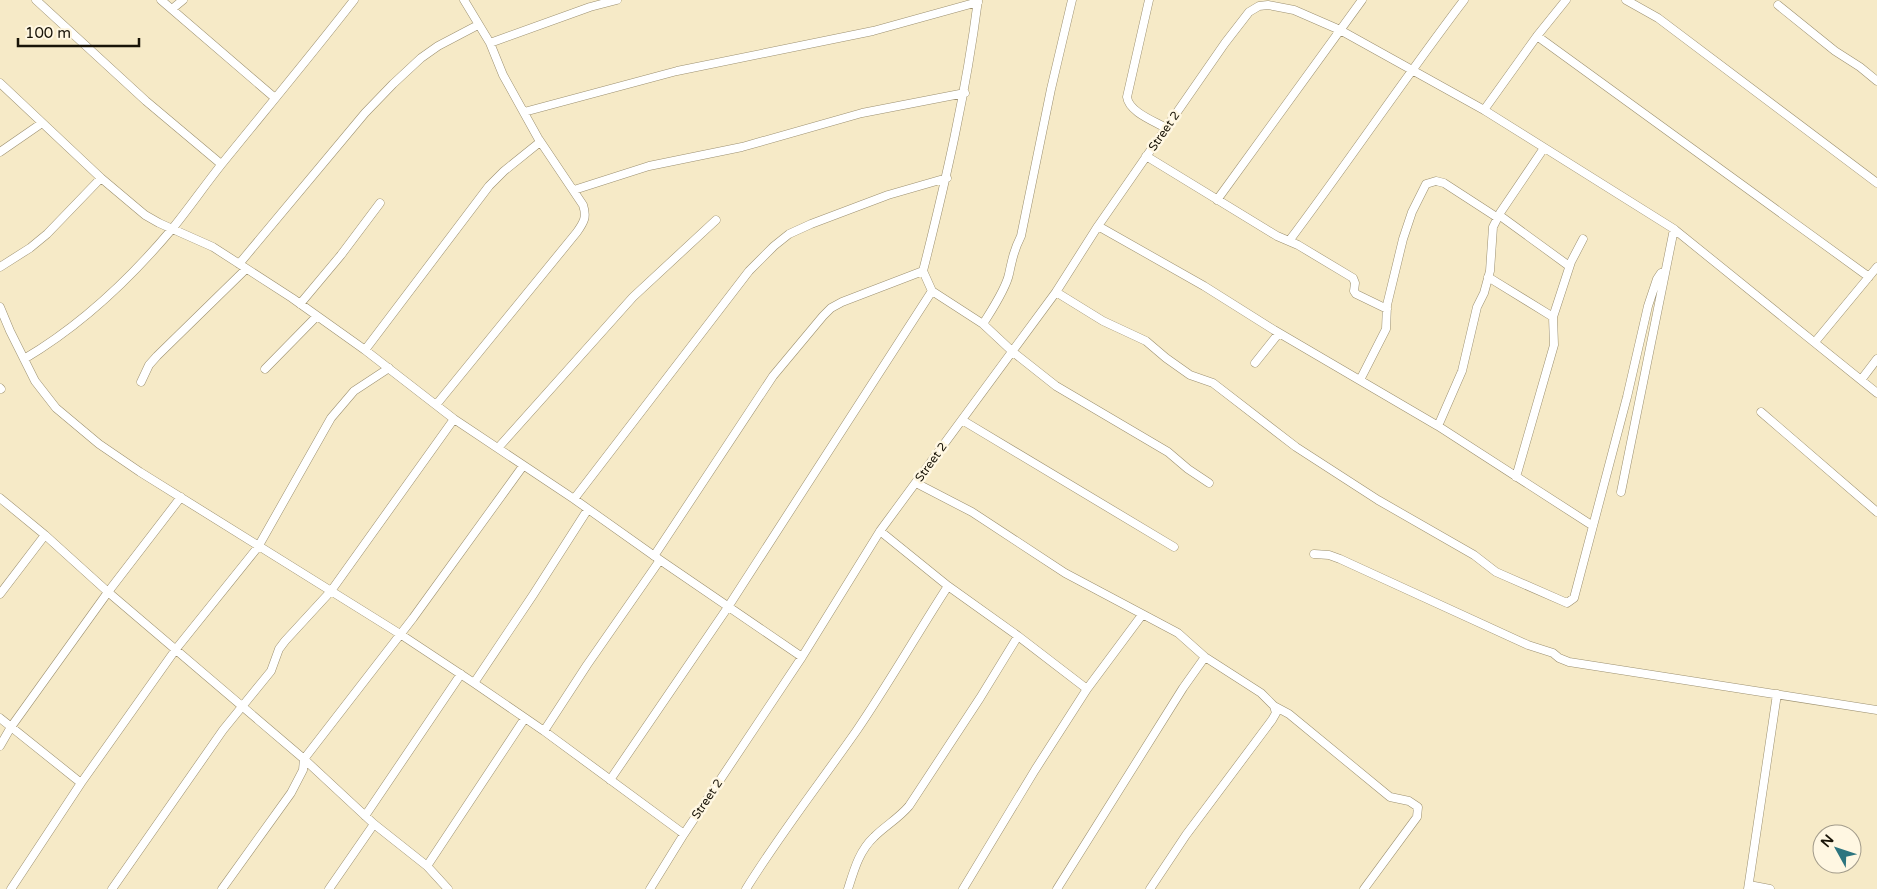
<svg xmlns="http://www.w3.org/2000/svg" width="1877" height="889" font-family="'Varela Round',sans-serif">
  <rect width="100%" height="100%" fill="#f6eac7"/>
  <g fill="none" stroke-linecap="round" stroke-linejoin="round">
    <defs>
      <path id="minor" d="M 36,0 L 146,101 L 221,164
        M 161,0 L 275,98
        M 1149,0 L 1127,97 C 1129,112 1154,121 1166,128
        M 1626,0 L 1658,18 L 1877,183
        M 1778,5 L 1835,51 L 1860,67 L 1877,81
        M 172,9 L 183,0
        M 1537,36 L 1869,277
        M 490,43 L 590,7 L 617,0
        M 0,83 L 101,178 L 145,215 L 159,223 L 213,247 L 292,298 L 365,350 L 454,419 L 574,499 L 660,560 L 802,657
        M 1484,110 L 1537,36 L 1566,0
        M 524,112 L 677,71 L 873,31 L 978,2
        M 0,152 L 42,123
        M 1146,156 L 1277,236 L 1298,245 L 1353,278 L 1355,283 L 1354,291 L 1356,294 L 1387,309
        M 574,190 L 649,166 L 742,147 L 862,113 L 965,93
        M 1217,200 L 1362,0
        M 1499,215 L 1569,266
        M 1098,226 L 1204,286 L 1274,330 L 1438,426 L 1462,371 L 1477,307 L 1484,293 L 1490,271 L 1493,227 L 1500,213 L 1544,148
        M 1289,241 C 1349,161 1404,79 1464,0
        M 239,264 L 365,113 L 393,84 L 421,58 L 438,46 L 478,25
        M 0,267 L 30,248 L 47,234 L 101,178
        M 923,271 L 932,291 L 983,324 L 1013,352 L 1056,386 L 1168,452 L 1188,469 L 1209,483
        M 1488,277 L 1553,317 L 1554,345 L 1516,477
        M 1056,292 L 1103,321 L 1146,341 L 1166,358 L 1190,375 L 1213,383 L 1296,447 L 1378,500 L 1474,555 L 1496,572 L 1567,603 L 1574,598 L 1627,397 L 1648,306 L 1657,279 L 1661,273 L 1664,272
        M 300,304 L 341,255 L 380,203
        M 0,307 L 10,331 L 35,381 L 56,408 L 99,444 L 140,472 L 400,634 L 474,683 L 544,731 L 684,834
        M 1553,317 L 1571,262 L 1583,239
        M 983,324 C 991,311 1006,289 1009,274 C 1012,260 1014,250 1021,236 L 1051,89 L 1072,0
        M 1815,342 L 1877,267
        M 365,350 L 489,186 L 504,171 L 540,142
        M 24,359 C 80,326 130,279 172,229 C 190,207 207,182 225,160 C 268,107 312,54 354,0
        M 1255,363 L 1279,333
        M 265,369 L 317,316
        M 1360,380 L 1386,329 L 1387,305 L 1403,239 L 1412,212 L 1426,184 L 1436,181 L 1444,183 L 1498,218
        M 1861,380 L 1877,359
        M 141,382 L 149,365 L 157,356 L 246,269
        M 0,388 L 1,389
        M 436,405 L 577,232 C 584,222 587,217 583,205 L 538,138 L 503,75 L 490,43 L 464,0
        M 1761,412 L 1877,512
        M 962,420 L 1174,547
        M 1438,426 L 1593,526
        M 498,448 L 633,297 L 716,220
        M 916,483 L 972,512 L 1065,573 L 1178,633 L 1205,657 L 1261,693 L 1274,706 L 1276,713 L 1272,720 L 1186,835 L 1150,889
        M 1621,492 L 1674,229
        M 0,498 L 45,535 L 108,592 L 304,759 L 374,824 L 427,866 L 448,889
        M 574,499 L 749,271 L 774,246 L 789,234 L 811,224 L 888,195 L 947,178
        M 880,531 L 948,586 L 1018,636 L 1087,689
        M 1314,554 L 1329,555 L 1340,559 L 1528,645 L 1553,653 L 1559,658 L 1569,662 L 1877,710
        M 654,556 L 773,376 L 823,316 L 831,308 L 842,302 L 923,271 C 946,180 966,93 978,0
        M 0,594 L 45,535
        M 474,683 L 533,595 L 588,509
        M 1274,706 L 1289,714 L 1390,797 L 1409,801 L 1418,807 L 1417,817 L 1364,889
        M 0,718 L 81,783
        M 544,731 L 587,665 L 660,560
        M 0,746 L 11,727 L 108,592 L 181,497
        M 610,780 L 728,607 L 932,291
        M 365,816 L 461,674
        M 427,866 L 525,718
        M 1749,885 L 1770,889
        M 11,889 L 81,783 L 176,649 L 258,547 L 331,418 L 354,391 L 389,368
        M 112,889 L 223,730 L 271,671 L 279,649 L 285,641 L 331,591 L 454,419
        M 222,889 L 291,793 L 303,770 L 304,759 L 413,618 L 523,466
        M 329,889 L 374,824
        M 650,889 L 684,834 L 802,657 L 880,531 L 1056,292 L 1098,226 L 1225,43 L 1249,12 L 1259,6 L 1268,5 L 1294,10 L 1340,30 L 1484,110 L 1674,229 L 1877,393
        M 746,889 C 780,834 820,783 857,730 C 889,683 917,634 948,586
        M 848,889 C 854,870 859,851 874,837 C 885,826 899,818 909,806 L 980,698 L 1018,636
        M 963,889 L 1035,770 L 1087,689 L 1142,615
        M 1057,889 L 1183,688 L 1205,657
        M 1748,889 L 1777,694"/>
    </defs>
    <use href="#minor" stroke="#9c9070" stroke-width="9"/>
    <use href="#minor" stroke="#fff" stroke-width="8"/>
  </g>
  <g text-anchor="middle" stroke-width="5" stroke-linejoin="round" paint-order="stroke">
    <g font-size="12" fill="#191408" stroke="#fff7e2">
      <text transform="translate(1164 131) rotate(-55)" y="4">Street 2</text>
      <text transform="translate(931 462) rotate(-54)" y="4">Street 2</text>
      <text transform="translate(707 799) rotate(-56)" y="4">Street 2</text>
    </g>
  </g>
  <g transform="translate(1837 849) rotate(310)"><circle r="24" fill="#fff7e2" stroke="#a39c8b"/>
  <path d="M0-4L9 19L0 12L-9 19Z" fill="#2d757f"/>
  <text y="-8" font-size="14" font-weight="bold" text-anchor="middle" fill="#191408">N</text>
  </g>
  <path d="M18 38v8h121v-8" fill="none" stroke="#191408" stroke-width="2.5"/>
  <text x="25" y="38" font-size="15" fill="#191408" stroke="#fff7e2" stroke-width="4" paint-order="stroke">100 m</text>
</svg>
